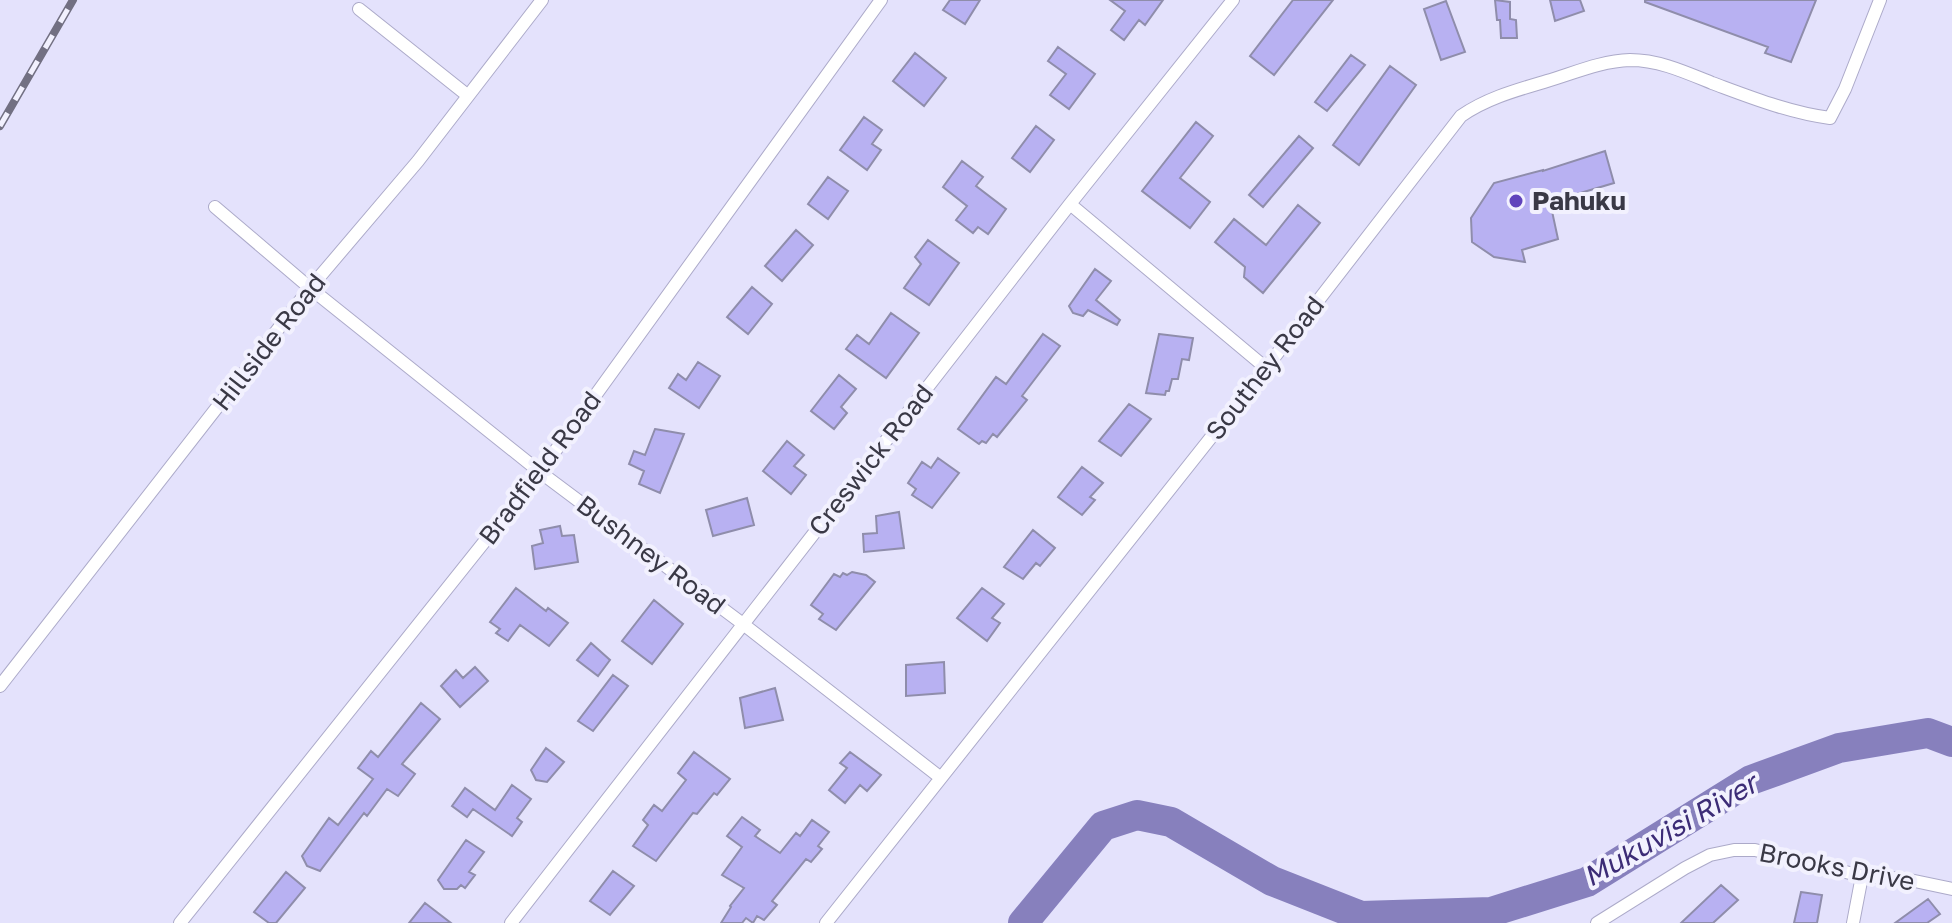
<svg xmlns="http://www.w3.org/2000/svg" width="1952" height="923" font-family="'Golos Text',sans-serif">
  <rect width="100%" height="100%" fill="#e4e2fc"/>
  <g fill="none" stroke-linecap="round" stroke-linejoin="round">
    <path stroke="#8780bd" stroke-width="30" d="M 1023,923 L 1103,826 L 1137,815 L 1171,822 L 1272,881 L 1361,916 L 1491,912 L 1587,882 L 1751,780 L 1839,748 L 1928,733 L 1952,742"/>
  </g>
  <path fill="#b8b1f2" stroke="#8f8dab" stroke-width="2" d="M 950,0 L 980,0 L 965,24 L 943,10 Z
    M 1110,0 L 1163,0 L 1145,25 L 1139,20 L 1124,40 L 1111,30 L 1125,11 Z
    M 1293,0 L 1333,0 L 1274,75 L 1250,56 Z
    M 1495,0 L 1510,2 L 1510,19 L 1516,20 L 1517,38 L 1501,38 L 1500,20 L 1497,20 Z
    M 1550,0 L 1580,0 L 1584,11 L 1555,21 Z
    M 1645,0 L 1816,0 L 1791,62 L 1765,53 L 1768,47 L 1645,2 Z
    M 1446,1 L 1465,52 L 1441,60 L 1424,9 Z
    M 1058,47 L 1095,74 L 1069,109 L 1050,95 L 1066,74 L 1048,61 Z
    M 915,53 L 946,78 L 924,106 L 893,81 Z
    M 1351,55 L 1365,65 L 1327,111 L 1315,102 Z
    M 1390,66 L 1416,85 L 1359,165 L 1333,145 Z
    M 864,117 L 882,130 L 872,144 L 881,150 L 867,170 L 840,150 Z
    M 1196,122 L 1213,136 L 1180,178 L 1210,202 L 1190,228 L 1142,191 Z
    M 1036,126 L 1054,140 L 1030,172 L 1012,158 Z
    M 1299,136 L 1313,148 L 1263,207 L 1249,195 Z
    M 1605,151 L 1614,183 L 1550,202 L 1558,239 L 1522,250 L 1525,262 L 1494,257 L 1472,242 L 1471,218 L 1494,183 L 1543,170 L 1543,171 Z
    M 962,161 L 983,177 L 976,186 L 1006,209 L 988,234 L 978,227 L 973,233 L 956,220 L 967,206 L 943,187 Z
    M 828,177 L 848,191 L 828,219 L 808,204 Z
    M 1298,205 L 1320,223 L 1263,293 L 1244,277 L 1245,267 L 1215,242 L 1234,219 L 1266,245 Z
    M 796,230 L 813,245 L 782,281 L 765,266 Z
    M 928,240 L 959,263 L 929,305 L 904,288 L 921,264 L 915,257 Z
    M 1095,269 L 1111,281 L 1096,300 L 1120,320 L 1117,325 L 1088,310 L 1083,316 L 1073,313 L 1069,306 Z
    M 752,287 L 772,304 L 748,334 L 727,317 Z
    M 891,313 L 919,333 L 886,378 L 846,349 L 857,335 L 869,344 Z
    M 1043,334 L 1060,346 L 1022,396 L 1027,400 L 997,437 L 993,434 L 986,443 L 982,441 L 979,444 L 958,429 L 996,377 L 1006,384 Z
    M 1159,334 L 1193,338 L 1189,360 L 1182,359 L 1178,379 L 1172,379 L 1169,391 L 1166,391 L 1165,395 L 1146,393 Z
    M 698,362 L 720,376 L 699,408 L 669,388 L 678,374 L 686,380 Z
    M 839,375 L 856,389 L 841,407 L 847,413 L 834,429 L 811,411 Z
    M 1129,404 L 1151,419 L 1121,456 L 1099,441 Z
    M 655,429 L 684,434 L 660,493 L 639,484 L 644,471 L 629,464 L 634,451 L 645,455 Z
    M 787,441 L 804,455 L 794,466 L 806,475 L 791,494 L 763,471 Z
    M 938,458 L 959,473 L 932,508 L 912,495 L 916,489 L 908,483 L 922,462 L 931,468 Z
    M 1082,467 L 1103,483 L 1090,497 L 1095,500 L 1082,515 L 1058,497 Z
    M 747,498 L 754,525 L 713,536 L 706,510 Z
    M 899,512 L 904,548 L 864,552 L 863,534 L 877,533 L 876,516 Z
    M 560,526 L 562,536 L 574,535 L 578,562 L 535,569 L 532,546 L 543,543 L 540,530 Z
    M 1033,530 L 1055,548 L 1040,566 L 1036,563 L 1023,579 L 1004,567 Z
    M 852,572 L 866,575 L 875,582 L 836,630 L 819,619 L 823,614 L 811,605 L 834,574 L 840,577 L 843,573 L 847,575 Z
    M 516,588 L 546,611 L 548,608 L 568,623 L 549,646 L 520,625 L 508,641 L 496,633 L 500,629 L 490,622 Z
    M 982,588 L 1004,604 L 992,618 L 1000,623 L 987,641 L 957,618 Z
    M 654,600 L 683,624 L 652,664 L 622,641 Z
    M 591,643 L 610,660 L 598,676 L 577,660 Z
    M 944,662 L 945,693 L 906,696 L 906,665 Z
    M 475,667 L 488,681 L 460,707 L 441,686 L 456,670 L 463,678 Z
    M 613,675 L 628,686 L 593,731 L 578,721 Z
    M 775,688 L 783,720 L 745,728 L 740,698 Z
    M 421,703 L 440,719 L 402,764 L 415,774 L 398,796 L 387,789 L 367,816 L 364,813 L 320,871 L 307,866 L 302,856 L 329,818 L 338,825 L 373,779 L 358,768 L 371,751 L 378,757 Z
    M 546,748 L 564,762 L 547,782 L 536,780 L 531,770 Z
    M 694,752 L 730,779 L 717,795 L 714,793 L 697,814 L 693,813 L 656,861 L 633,846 L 648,825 L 643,820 L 654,805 L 662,811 L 686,780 L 678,773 Z
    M 850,752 L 881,775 L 867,791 L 860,785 L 845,803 L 829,790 L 847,768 L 840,763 Z
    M 512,785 L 531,799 L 517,818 L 522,822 L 512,836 L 473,809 L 467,817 L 452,806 L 465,788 L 495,810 Z
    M 742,817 L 760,830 L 755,836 L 780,853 L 796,833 L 800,836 L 812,820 L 829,832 L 818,846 L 822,849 L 811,862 L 806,859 L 772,901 L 777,905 L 764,920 L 757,916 L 753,923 L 746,918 L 742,923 L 721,923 L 731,907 L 730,906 L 744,888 L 722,875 L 742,847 L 727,836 Z
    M 466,840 L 484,852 L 469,872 L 475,875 L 465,888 L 461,885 L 457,889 L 444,889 L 438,880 Z
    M 613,871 L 634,886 L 610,915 L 590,901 Z
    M 286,872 L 305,888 L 276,923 L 269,923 L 254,912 Z
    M 1721,885 L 1738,900 L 1713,923 L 1681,923 Z
    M 1801,892 L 1822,895 L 1817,923 L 1794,923 Z
    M 1928,899 L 1940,914 L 1927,923 L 1895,923 Z
    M 425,903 L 451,923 L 409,923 Z"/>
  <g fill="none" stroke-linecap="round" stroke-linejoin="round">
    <defs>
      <path id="minor" d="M 359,9 L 467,95
        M 1070,204 L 1266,368
        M 215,207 L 310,288 L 540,472 L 743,624 L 941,778
        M 0,686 L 310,288 L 418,161 L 542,0
        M 180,923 L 540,472 L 881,0
        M 511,923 L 1070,204 L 1233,0
        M 826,923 L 1266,368 L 1461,116 C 1487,98 1517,90 1547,81 C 1574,73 1601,61 1630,60 C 1659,60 1685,72 1712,83 C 1750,97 1790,113 1830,118 L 1845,89 L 1880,0
        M 1597,923 L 1685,868 L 1710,855 L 1734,850 L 1755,850 L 1862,876 L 1905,879 L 1952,889
        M 1853,923 L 1862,876"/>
    </defs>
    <use href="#minor" stroke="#acaac9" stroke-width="14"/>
    <use href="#minor" stroke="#fff" stroke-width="12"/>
    <defs>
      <path id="rail" d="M 0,126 L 73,0"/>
    </defs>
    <use href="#rail" stroke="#727082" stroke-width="8"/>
    <use href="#rail" stroke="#f2f1fe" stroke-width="5" stroke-dasharray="15" stroke-linecap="butt"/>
  </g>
  <circle fill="#6043bc" stroke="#f2f1fe" stroke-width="3" cx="1516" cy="201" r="8"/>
  <g text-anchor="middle" stroke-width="8" stroke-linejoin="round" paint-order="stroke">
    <g font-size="26" font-weight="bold" fill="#3a3946" stroke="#f2f1fe" text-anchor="start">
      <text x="1532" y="210">Pahuku</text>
    </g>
    <g font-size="26" fill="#3a3946" stroke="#f2f1fe">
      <text transform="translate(269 342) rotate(-52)" y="9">Hillside Road</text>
      <text transform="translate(1265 368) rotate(-52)" y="9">Southey Road</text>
      <text transform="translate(871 460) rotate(-52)" y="9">Creswick Road</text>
      <text transform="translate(540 468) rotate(-53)" y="9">Bradfield Road</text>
      <text transform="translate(651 555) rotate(37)" y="9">Bushney Road</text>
      <text transform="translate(1837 867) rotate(11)" y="9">Brooks Drive</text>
    </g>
    <g font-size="28" font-style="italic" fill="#3c2c76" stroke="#f2f1fe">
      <text transform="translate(1670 830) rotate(-30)" y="10">Mukuvisi River</text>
    </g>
  </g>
</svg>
